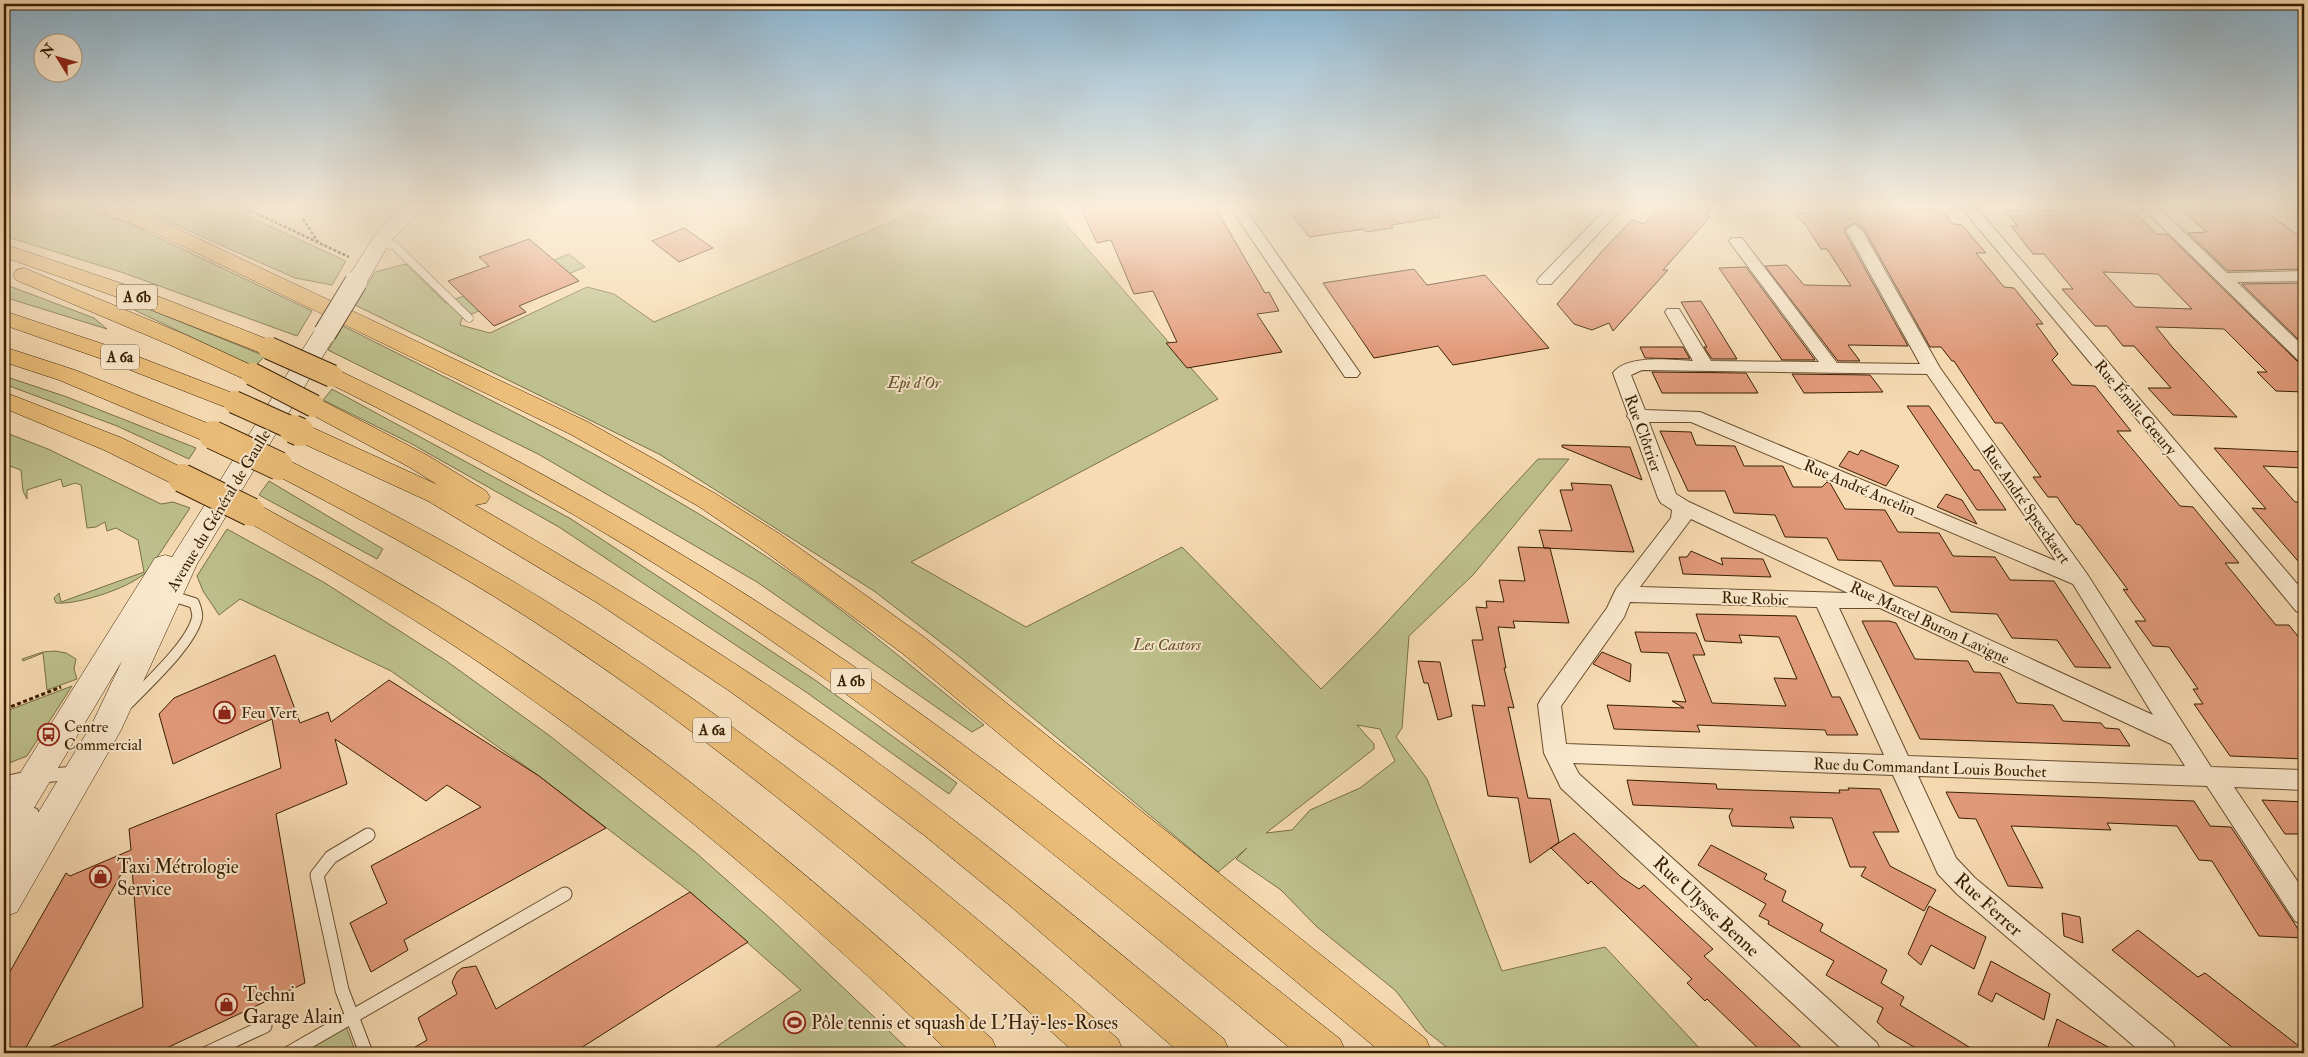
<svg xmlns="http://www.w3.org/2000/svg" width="2308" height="1057" font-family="'IM FELL Double Pica',serif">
  <rect width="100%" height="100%" fill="#f7dbb2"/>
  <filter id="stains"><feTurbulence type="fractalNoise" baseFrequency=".004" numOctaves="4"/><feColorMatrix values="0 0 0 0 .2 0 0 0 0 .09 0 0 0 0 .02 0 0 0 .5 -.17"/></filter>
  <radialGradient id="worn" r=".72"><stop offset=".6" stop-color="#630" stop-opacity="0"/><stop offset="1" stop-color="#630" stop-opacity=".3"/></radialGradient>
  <path fill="#bdc08c" stroke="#7a6f46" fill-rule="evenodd" d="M 4,207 L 78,207 L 126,222 L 312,311 L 297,336 L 121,272 L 4,236 Z
    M 135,207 L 218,207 L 241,213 L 346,261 L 332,285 L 295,278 Z
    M 926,207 L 1051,207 L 1218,399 L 911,562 L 1026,627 L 1182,547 L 1321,689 L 1375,635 L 1538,459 L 1569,459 L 1473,575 L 1409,636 L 1402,728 L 1396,737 L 1427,779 L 1502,971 L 1605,947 L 1704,1053 L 1454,1053 L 1426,1031 L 1396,991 L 1316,926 L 1281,890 L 1236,859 L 1247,848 L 1218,872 L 960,657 L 874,591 L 659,454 L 355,305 L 375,272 L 406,264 L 446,303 L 569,254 L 585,267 L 462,318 L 460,325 L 490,333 L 587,287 L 614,294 L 654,322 ZM 1357,725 L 1380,729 L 1395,761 L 1360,788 L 1310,810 L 1292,830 L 1266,833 L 1374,749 L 1374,744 Z
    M 4,284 L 94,318 L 107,329 L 4,297 Z
    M 141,306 L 265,356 L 254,367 L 128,307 Z
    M 343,326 C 488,399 635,469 770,559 C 845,609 914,669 984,725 L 972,732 L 757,582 L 538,454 L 328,350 Z
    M 4,376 L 67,397 L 196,448 L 189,459 L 117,426 L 4,384 Z
    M 332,389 L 571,519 L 815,680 L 957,783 L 949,794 L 806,692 L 559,527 L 410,443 L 323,400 Z
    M 4,432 L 48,449 L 161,504 L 173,502 L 190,508 L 150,568 C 137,586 79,605 56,603 L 54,598 L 59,593 L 61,602 L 144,572 L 138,540 L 116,528 L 107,531 L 105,522 L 96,527 L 87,528 L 81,485 L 75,483 L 63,487 L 61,479 L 27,490 L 27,499 L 23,491 L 21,470 L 4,464 Z
    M 269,481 L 383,549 L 377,559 L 259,495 Z
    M 227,529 L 325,583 L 445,660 L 550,736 L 695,852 L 773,921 L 912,1053 L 707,1053 L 801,990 L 690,892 L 539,776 L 391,671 L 240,599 L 219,615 L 203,591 L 197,576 Z
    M 55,651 L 66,653 L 76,659 L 74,669 L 77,679 L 47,690 L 43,653 L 23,661 L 22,659 L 43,652 Z
    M 72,686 L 27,756 L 4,765 L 4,712 Z
    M 345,1024 L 356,1053 L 295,1053 Z"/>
  <path fill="#e19a7a" stroke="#381e01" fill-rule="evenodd" d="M 1080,207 L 1215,207 L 1265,293 L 1269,292 L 1279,311 L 1257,314 L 1282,352 L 1187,368 L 1166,343 L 1177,342 L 1153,291 L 1134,294 L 1111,240 L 1097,243 Z
    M 1286,207 L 1439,207 L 1440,217 L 1391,225 L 1393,228 L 1366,232 L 1364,229 L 1309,237 Z
    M 1660,207 L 1713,207 L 1706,215 L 1710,217 L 1663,270 L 1668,270 L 1613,331 L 1609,323 L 1592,330 L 1574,324 L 1557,304 L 1603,250 L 1632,220 L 1644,224 Z
    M 1815,207 L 1941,209 L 1953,224 L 1962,225 L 1986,253 L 1976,253 L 2004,287 L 2014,288 L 2043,324 L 2036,324 L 2058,354 L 2052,360 L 2072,385 L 2095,386 L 2131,431 L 2117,431 L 2180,506 L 2193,507 L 2239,563 L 2225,563 L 2276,625 L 2289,625 L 2304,644 L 2304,759 L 2230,756 L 2194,704 L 2203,704 L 2193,689 L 2198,689 L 2169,647 L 2153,646 L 2135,621 L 2146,621 L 2123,589 L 2128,590 L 2080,525 L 2076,524 L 2057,497 L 2048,497 L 2033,477 L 2041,477 L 2002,423 L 1995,423 L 1954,361 L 1952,361 L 1941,347 L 1930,347 L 1864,229 L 1855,223 L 1845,228 L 1844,231 L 1908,346 L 1848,345 L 1860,361 L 1838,361 L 1765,266 L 1787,265 L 1804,285 L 1851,286 L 1827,249 L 1821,249 L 1805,224 L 1794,214 L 1820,212 Z
    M 2177,207 L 2260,207 L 2304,240 L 2304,269 L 2228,271 L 2188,233 L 2207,232 Z
    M 2102,208 L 2130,208 L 2157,234 L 2167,234 L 2297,361 L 2304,363 L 2304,392 L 2276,391 L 2257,372 L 2267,372 L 2224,329 L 2156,327 L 2173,348 L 2237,417 L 2173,415 L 2148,388 L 2171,388 L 2134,346 L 2123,346 L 2107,326 L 2095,326 L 2062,289 L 2073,289 L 2044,254 L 2033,254 L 2011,226 L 2018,226 L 2005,211 L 2104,210 ZM 2103,272 L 2158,274 L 2192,309 L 2135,307 Z
    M 684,228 L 713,248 L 679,262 L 652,241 Z
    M 529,239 L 579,281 L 519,306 L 526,312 L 494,326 L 448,281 L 489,266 L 479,257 Z
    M 1746,267 L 1815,360 L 1782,360 L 1719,268 Z
    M 1414,269 L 1427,285 L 1485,275 L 1549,348 L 1453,365 L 1438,346 L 1374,358 L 1323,283 Z
    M 2304,283 L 2304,345 L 2242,284 Z
    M 1701,301 L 1724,338 L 1737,359 L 1712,359 L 1704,347 L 1707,347 L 1681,302 Z
    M 1640,347 L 1683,347 L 1690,359 L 1645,358 Z
    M 1652,372 L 1746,373 L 1758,393 L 1662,393 Z
    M 1792,374 L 1870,375 L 1883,392 L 1804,393 Z
    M 1907,406 L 1929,406 L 1974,470 L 1979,470 L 2006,510 L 1977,510 Z
    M 1660,431 L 1691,432 L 1696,445 L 1735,446 L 1744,466 L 1783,466 L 1793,487 L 1822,487 L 1827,482 L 1830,483 L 1845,509 L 1885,510 L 1898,532 L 1939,533 L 1953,556 L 1995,557 L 2010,580 L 2054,581 L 2111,668 L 2075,667 L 2057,640 L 2012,638 L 1997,614 L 1951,612 L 1937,587 L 1894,586 L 1881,561 L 1838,560 L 1827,538 L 1785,537 L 1775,515 L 1734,513 L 1725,491 L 1688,491 Z
    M 1562,445 L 1630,447 L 1642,480 L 1562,447 Z
    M 2214,448 L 2304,452 L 2304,468 L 2263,466 L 2295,502 L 2304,502 L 2304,568 L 2252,508 L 2266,509 Z
    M 1861,450 L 1899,466 L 1886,486 L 1839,466 L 1849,451 L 1858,455 Z
    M 1571,483 L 1611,485 L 1634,552 L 1544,548 L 1539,530 L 1572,531 L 1560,490 L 1573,490 Z
    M 1946,494 L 1962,500 L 1977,524 L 1937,507 Z
    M 1518,547 L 1550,548 L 1569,623 L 1513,621 L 1515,628 L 1498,627 L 1506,668 L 1504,668 L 1514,708 L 1508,707 L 1528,798 L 1550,799 L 1559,842 L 1530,863 L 1518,798 L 1488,796 L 1472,705 L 1485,706 L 1472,640 L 1483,640 L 1476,607 L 1487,608 L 1486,601 L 1504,602 L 1499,580 L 1525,581 Z
    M 1691,551 L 1723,565 L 1721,558 L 1763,559 L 1771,577 L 1683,574 L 1679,557 L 1687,557 Z
    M 1696,614 L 1796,616 L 1832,697 L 1840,697 L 1858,735 L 1827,735 L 1825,730 L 1697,725 L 1700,732 L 1614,729 L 1607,705 L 1684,708 L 1672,701 L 1686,702 L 1668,653 L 1641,652 L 1635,632 L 1696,633 L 1705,655 L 1693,655 L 1712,703 L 1786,706 L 1774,678 L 1797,679 L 1779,637 L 1739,635 L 1742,643 L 1705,641 Z
    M 1862,621 L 1889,621 L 1896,623 L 1915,659 L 1968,661 L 1974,672 L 2000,673 L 2017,703 L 2053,705 L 2063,721 L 2101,723 L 2105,728 L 2119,729 L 2130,746 L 1920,739 Z
    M 1602,652 L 1631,664 L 1630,682 L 1593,664 Z
    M 275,655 L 300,723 L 328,712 L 331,722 L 389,680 L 539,776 L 606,828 L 404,940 L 408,950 L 371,972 L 350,923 L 387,903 L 371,866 L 481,807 L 447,785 L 426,801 L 335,739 L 347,784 L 276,814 L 305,983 L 156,1053 L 37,1053 L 143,1007 L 131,856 L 23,1053 L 4,1053 L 4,982 L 66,873 L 70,876 L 131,850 L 129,829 L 281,768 L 272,719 L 173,764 L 159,714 L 174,698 Z
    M 1418,661 L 1440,662 L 1452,716 L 1438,720 L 1428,683 L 1424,683 Z
    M 1627,780 L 1716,784 L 1717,789 L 1840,793 L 1839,790 L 1849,790 L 1848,788 L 1880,789 L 1899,832 L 1873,832 L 1890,866 L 1936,890 L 1924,911 L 1861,876 L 1866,867 L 1850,867 L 1832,818 L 1790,817 L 1794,828 L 1732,826 L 1729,816 L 1733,809 L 1633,805 Z
    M 1946,792 L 2194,801 L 2210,826 L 2231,827 L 2304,938 L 2259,936 L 2212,861 L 2199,860 L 2177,826 L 2107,823 L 2111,830 L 2011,826 L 2043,888 L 2008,886 L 1976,819 L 1959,818 Z
    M 2262,800 L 2304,802 L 2304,834 L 2285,834 Z
    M 1574,833 L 1621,877 L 1639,889 L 1644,885 L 1713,949 L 1704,956 L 1807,1053 L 1763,1053 L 1707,999 L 1705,1001 L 1687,983 L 1692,979 L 1591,881 L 1588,884 L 1551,848 Z
    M 1711,845 L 1767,874 L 1764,879 L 1786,891 L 1782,901 L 1823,924 L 1820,931 L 1887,970 L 1881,983 L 1904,997 L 1900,1005 L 1979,1053 L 1924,1053 L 1887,1031 L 1877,1022 L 1883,1008 L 1826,975 L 1834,961 L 1768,924 L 1769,921 L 1759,916 L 1766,904 L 1698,865 Z
    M 690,892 L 748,942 L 573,1053 L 405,1053 L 427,1040 L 418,1018 L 457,994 L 452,982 L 457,972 L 462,968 L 476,966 L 496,1009 Z
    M 1929,906 L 1986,937 L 1974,969 L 1931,945 L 1921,965 L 1908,954 Z
    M 2062,913 L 2080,917 L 2083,943 L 2064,936 Z
    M 2138,930 L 2198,977 L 2205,973 L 2304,1050 L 2304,1053 L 2239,1053 L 2112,950 Z
    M 1991,961 L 2050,994 L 2044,1020 L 1996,993 L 1992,1002 L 1978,994 Z
    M 2057,1019 L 2119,1053 L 2046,1053 Z"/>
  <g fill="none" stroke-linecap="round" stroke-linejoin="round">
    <defs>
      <path id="lane-far2" d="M 377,242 L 395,246 L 469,318"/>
      <path id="lane-far1" d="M 129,703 C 148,683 191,644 197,618 C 198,613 196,608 194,603 L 169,595"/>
      <path id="lane" d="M 42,776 L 74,773
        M 4,783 L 27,778
        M 207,1053 L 265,1026
        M 289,1053 L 565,894
        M 366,1053 L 342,990 L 317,875 L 331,857 L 368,835"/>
      <path id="street" d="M 1230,207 L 1244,207 L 1360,373 L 1357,377 L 1345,377 Z
        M 1608,207 L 1623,207 L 1551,284 L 1539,284 L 1537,281 L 1539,278 Z
        M 1961,207 L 1976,207 L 2304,592 L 2304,614 L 2296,611 Z
        M 2142,207 L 2158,207 L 2227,273 L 2304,271 L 2304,281 L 2237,282 L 2304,347 L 2304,361 L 2298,360 Z
        M 1854,225 L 1862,230 L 1940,368 L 2087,574 L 2211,767 L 2304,770 L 2304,790 L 2234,787 L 2304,891 L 2304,925 L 2295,921 L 2207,786 L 1918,776 L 1956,858 L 1975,878 L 2173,1043 L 2177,1053 L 2142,1053 L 1957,894 L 1938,874 L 1893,775 L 1573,763 L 1579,774 L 1877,1043 L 1881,1053 L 1846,1053 L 1561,788 L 1544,753 L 1538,705 L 1541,699 L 1607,608 L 1616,589 L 1671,518 L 1672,510 L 1661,503 L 1658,498 L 1630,420 L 1627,416 L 1628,414 L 1613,373 C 1627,354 1672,360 1693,361 L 1665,312 L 1667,309 L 1679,309 L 1711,361 L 1819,362 L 1729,241 L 1732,238 L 1742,238 L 1837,363 L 1920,364 L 1846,230 ZM 1642,370 L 1927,374 L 2056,561 L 1700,412 L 1645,410 L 1631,375 ZM 1649,422 L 1691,422 L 2073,584 L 2153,715 L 1689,502 L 1676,494 ZM 1691,519 L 1848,593 L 1640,587 ZM 1630,602 L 1817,607 L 1884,755 L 1566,744 L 1561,706 L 1624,617 ZM 1839,608 L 1880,608 L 2171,744 L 2185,766 L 1908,756 Z
        M 28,806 L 37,809 L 40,816 L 13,863 L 4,866 L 4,833 L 19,809 Z"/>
      <path id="secondary" d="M 402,207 L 424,207 L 390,242 L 364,287 L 356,289 L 348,287 L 345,282 L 375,235 Z
        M 325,326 L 333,328 L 337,333 L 197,564 L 121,730 L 17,912 L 4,917 L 4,869 L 92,724 L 122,661 L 16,838 L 4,843 L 4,799 L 155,558 L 165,555 L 172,557 L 313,333 L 317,328 Z"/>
      <path id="highway" d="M 92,207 L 122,207 L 163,222 L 588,422 L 716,494 L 780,534 L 924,637 L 1426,1039 L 1432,1053 L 1382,1053 L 902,653 L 760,548 L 698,506 L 570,434 L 149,230 L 95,211 Z
        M 4,244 L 147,292 L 277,343 L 281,348 L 277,353 L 269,355 L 261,353 L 131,302 L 4,257 Z
        M 24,268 L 186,335 L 260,369 L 264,374 L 260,379 L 252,381 L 244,379 L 170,345 L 16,280 L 13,275 L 16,270 Z
        M 4,311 L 118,349 L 243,397 L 246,402 L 243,407 L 234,410 L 225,407 L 102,359 L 4,325 Z
        M 4,347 L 75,370 L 222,429 L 226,435 L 222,441 L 213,443 L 204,441 L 59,380 L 4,362 Z
        M 332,369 L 340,371 C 492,444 639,524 779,616 C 975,744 1156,894 1340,1039 L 1346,1053 L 1296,1053 C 1121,909 948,763 762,634 C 623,538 475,456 324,381 L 320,376 L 324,371 Z
        M 4,392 L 122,438 L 191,472 L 195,478 L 191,484 L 182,487 L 173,484 L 104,450 L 4,408 Z
        M 314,398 L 323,401 L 427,455 L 486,491 L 490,497 L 486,503 L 475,505 C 607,582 738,661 862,751 C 987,842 1105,941 1224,1039 L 1230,1053 L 1180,1053 L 1008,904 L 925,836 L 836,768 L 728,690 L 596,602 L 428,501 L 291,438 L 287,432 L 291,426 L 300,424 L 309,426 L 438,485 L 409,467 L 305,411 L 302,406 L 305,401 Z
        M 279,458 L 288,460 C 388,511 488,563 582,624 C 773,747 947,891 1118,1039 L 1124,1053 L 1075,1053 C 902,896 724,744 527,617 C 444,564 357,517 270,472 L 266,466 L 270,460 Z
        M 251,503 L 261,506 C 339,549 418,592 493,641 C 672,758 835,896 992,1039 L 998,1053 L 950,1053 C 800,910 643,773 471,657 C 397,607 320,563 241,518 L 237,512 L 241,506 Z"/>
    </defs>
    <use href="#lane-far2" stroke="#684d2d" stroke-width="9"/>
    <use href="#lane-far1" stroke="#684d2d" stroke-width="12"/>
    <use href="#lane" stroke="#684d2d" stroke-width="15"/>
    <use href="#street" stroke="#684d2d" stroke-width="2"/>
    <use href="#secondary" stroke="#381e01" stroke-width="1"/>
    <use href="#highway" stroke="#381e01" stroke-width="1"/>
    <path stroke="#381e01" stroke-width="2.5" stroke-dasharray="3 2" stroke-linecap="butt" d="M 243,207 L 349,257
      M 303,219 L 318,242"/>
    <path stroke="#381e01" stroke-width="3" stroke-dasharray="4 2.5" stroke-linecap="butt" d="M 4,491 L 9,489
      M 5,709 L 61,687"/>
    <path stroke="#381e01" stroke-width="4" stroke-dasharray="5 3" stroke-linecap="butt" d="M 4,709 L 8,707"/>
    <use href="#lane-far2" stroke="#fae8cd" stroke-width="8"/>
    <use href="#lane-far1" stroke="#fae8cd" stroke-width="10"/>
    <use href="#lane" stroke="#fae8cd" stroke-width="13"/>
    <use href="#street" fill="#fae8cd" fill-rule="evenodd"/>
    <use href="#secondary" fill="#fae8cd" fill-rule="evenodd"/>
    <use href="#highway" fill="#ecbe79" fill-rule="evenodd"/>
    <defs>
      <path id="secondary-bridge" d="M 325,333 L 356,282"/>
      <path id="highway-bridge-far1" d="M 269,348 L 332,376
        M 252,374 L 314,406
        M 234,402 L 296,430"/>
      <path id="highway-bridge" d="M 293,429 L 300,432
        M 213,435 L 279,466
        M 182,478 L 251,512"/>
    </defs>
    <use href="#secondary-bridge" stroke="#381e01" stroke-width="24" stroke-linecap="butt"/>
    <use href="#highway-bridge-far1" stroke="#381e01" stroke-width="24" stroke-linecap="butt"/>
    <use href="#highway-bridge" stroke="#381e01" stroke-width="30" stroke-linecap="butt"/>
    <use href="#secondary-bridge" stroke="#fae8cd" stroke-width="22"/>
    <use href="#highway-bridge-far1" stroke="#ecbe79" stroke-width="22"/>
    <use href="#highway-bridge" stroke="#ecbe79" stroke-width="28"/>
  </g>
  <linearGradient id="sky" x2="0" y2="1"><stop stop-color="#8bb6d4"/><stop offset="0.58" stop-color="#fbefdc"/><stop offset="1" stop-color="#fbefdc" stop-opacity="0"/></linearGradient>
  <rect width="2308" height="355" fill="url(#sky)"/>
  <defs>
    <symbol id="shop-ring" viewBox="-11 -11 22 22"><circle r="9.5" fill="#fae8cd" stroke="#8f2418" stroke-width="1.5"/><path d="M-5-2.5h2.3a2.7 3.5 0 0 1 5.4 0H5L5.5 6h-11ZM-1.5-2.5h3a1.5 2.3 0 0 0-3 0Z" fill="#8f2418"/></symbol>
    <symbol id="bus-ring" viewBox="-11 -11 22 22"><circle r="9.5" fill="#fae8cd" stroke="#8f2418" stroke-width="1.5"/><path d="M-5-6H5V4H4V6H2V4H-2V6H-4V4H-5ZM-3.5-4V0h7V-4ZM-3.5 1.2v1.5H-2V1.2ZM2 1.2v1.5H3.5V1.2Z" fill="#8f2418"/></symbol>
    <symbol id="stadium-ring" viewBox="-11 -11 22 22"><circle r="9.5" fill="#fae8cd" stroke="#8f2418" stroke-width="1.5"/><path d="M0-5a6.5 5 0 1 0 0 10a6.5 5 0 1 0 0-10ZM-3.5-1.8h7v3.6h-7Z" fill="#8f2418"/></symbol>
  </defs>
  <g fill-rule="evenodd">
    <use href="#shop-ring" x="212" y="700" width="25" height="25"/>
    <use href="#bus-ring" x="36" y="722" width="25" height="25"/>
    <use href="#shop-ring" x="88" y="864" width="25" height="25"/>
    <use href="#shop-ring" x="214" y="992" width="25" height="25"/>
    <use href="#stadium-ring" x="782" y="1010" width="25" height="25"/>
  </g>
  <g text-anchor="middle" stroke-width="4" stroke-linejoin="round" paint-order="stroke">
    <g fill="#fae8cd" stroke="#725b3e" stroke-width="1">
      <rect x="117" y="284.5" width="40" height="25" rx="4"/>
      <rect x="101" y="344.5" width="38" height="25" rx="4"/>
      <rect x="831" y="668.5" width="40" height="25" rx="4"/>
      <rect x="693" y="717.5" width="38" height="25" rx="4"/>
    </g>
    <g font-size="15" font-weight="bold" fill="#381e01">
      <text x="137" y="302">A 6b</text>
      <text x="120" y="362">A 6a</text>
      <text x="851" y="686">A 6b</text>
      <text x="712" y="735">A 6a</text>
    </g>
    <g font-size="16" font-style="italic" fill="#604f2b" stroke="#fae8cd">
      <text x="914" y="388">Epi d'Or</text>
      <text x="1167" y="650">Les Castors</text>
    </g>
    <g font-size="16" fill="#381e01" stroke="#fae8cd">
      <text transform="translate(2136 407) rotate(50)" y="6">Rue Émile Gœury</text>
      <text transform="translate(1644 433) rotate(70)" y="6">Rue Clôtrier</text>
      <text transform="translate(1860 487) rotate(23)" y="6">Rue André Ancelin</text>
      <text transform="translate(2027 504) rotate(55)" y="6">Rue André Speeckaert</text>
      <text transform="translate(218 510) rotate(-59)" y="6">Avenue du Général de Gaulle</text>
      <text transform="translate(1755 598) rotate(2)" y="6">Rue Robic</text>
      <text transform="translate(1930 622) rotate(25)" y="6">Rue Marcel Buron Lavigne</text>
      <text transform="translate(1930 767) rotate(2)" y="6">Rue du Commandant Louis Bouchet</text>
    </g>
    <g font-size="16" fill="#381e01" stroke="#fae8cd" text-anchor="start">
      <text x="241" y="718">Feu Vert</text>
      <text x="64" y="732">Centre<tspan x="64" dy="18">Commercial</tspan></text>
    </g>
    <g font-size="19" fill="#381e01" stroke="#fae8cd" text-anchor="start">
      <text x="117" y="873">Taxi Métrologie<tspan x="117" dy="22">Service</tspan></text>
      <text x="243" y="1001">Techni<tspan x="243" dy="22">Garage Alain</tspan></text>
      <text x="811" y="1029">Pôle tennis et squash de L'Haÿ-les-Roses</text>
    </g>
    <g font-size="19" fill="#381e01" stroke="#fae8cd">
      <text transform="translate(1989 904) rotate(42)" y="7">Rue Ferrer</text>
      <text transform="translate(1707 906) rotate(43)" y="7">Rue Ulysse Benne</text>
    </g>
  </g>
  <rect width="2308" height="1057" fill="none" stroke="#f7dbb2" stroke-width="20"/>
  <rect x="5" y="5" width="2298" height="1047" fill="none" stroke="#381e01" stroke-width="2.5"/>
  <rect x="10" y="10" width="2288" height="1037" fill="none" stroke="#381e01"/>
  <g transform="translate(58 58) rotate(307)"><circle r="24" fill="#fae8cd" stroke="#ac977b"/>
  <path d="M0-4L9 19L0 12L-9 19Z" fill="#8f2418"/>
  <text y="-8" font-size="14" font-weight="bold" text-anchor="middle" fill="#381e01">N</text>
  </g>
  <rect width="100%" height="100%" filter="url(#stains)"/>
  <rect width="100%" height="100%" fill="url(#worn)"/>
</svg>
